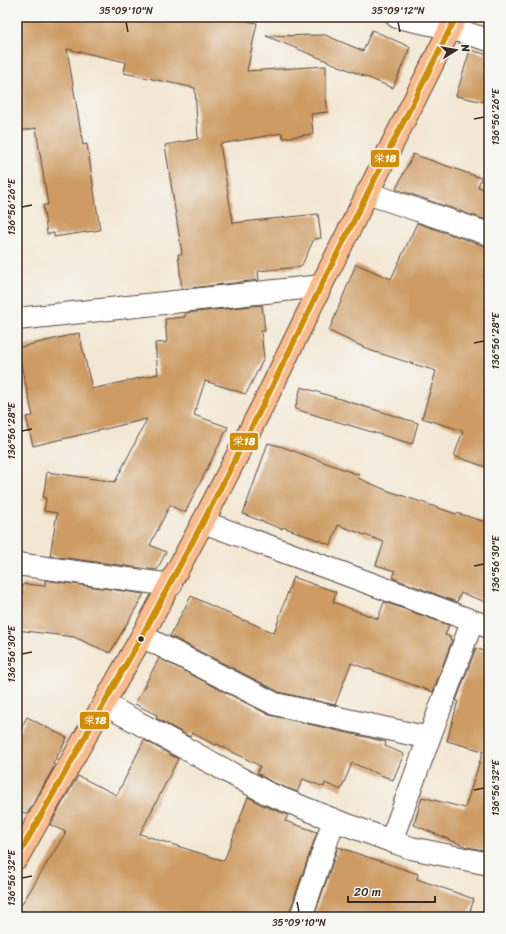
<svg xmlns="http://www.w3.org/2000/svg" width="506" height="934" font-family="Sriracha,'Klee One',sans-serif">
  <rect width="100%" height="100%" fill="#f6f6f2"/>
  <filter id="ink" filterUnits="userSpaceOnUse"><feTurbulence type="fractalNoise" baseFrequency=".025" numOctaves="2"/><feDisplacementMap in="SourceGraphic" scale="8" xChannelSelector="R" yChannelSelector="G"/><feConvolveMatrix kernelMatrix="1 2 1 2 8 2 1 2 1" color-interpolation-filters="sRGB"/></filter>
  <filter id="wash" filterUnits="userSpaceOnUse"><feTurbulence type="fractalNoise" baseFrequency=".012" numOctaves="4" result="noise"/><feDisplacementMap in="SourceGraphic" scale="16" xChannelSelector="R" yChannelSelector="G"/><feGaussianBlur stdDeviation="0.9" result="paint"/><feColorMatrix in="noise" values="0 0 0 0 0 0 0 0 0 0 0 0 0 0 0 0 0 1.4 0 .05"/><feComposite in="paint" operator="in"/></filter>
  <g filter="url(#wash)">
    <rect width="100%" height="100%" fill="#f3e7d3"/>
    <g id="blocks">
      <path fill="#cd9b63" d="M 17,17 L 226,17 L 257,23 L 247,71 L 326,66 L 326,98 L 328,112 L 311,114 L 313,134 L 283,138 L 282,133 L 220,144 L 233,223 L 318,214 L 321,238 L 314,239 L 301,267 L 258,271 L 259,280 L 182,289 L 178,254 L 182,254 L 165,145 L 198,139 L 195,88 L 124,73 L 126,62 L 67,49 L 83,145 L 87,144 L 100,230 L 54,237 L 54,233 L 47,234 L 43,205 L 48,205 L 36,128 L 20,131 L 17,113 Z
        M 372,30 L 410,47 L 393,88 L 266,36 L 325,35 L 363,51 Z
        M 470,50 L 489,55 L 489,103 L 456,96 Z
        M 413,154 L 481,178 L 478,187 L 489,191 L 489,221 L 396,189 Z
        M 417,223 L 485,246 L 489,246 L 489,468 L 454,456 L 463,431 L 422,418 L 436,371 L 372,351 L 329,331 L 356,264 L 391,279 Z
        M 262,305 L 265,331 L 261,331 L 264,358 L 246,394 L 205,381 L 194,415 L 228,427 L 185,513 L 170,505 L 150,545 L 166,552 L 157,570 L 50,556 L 57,513 L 44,511 L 46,498 L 43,498 L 47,472 L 115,482 L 147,419 L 33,446 L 26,417 L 33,416 L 17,348 L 79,333 L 92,389 L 158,374 L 155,343 L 167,342 L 165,319 L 185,317 L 185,313 Z
        M 301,387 L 418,423 L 412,444 L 295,409 Z
        M 268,443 L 283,447 L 359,475 L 358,478 L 386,490 L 456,514 L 457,513 L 489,523 L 489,603 L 461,593 L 457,602 L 393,578 L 395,571 L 376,565 L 384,542 L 338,525 L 331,545 L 283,527 L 282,529 L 243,514 Z
        M 293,577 L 336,592 L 333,602 L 378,619 L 384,602 L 449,625 L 445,635 L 451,637 L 450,639 L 452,640 L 433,692 L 351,663 L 335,705 L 279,692 L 170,636 L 191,596 L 244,621 L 244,620 L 274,633 Z
        M 45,580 L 144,594 L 110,653 L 74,637 L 17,630 L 17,594 L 22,594 L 23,584 L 45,586 Z
        M 476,648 L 489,653 L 489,851 L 467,847 L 414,825 L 422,797 L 465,808 L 483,751 L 447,741 L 458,701 L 456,701 Z
        M 159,658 L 269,715 L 370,738 L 386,742 L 385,746 L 404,754 L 393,780 L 352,763 L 341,790 L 325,783 L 324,787 L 303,779 L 297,792 L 272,782 L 257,773 L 260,766 L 217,744 L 215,745 L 192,733 L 190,737 L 156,718 L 157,715 L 135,704 Z
        M 27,717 L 67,738 L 53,764 L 55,765 L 27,814 L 17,810 L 17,736 Z
        M 144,740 L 178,759 L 140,834 L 224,861 L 248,797 L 262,805 L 288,815 L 285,821 L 317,832 L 289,913 L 289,917 L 17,917 L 17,912 L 66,832 L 50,825 L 78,776 L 117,795 Z
        M 338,847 L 418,874 L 417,879 L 474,899 L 468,917 L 314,917 Z"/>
    </g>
  </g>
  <g filter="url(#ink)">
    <use href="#blocks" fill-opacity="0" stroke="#574639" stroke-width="1"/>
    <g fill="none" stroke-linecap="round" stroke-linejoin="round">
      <defs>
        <path id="minor" d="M 397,17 L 449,28 L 489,40
          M 367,193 L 489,234
          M 17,319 L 321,286
          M 203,522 L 489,627
          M 17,564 L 171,585
          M 142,636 L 275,704 L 429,738
          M 104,704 L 267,793 L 334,820 L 391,841 L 411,848 L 489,864
          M 391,841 L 472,622
          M 301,917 L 334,820"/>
        <path id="major" d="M 17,858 L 142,636 L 203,522 L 267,397 L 321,286 L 456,17"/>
      </defs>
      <use href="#minor" stroke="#574639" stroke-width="24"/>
      <use href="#major" stroke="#574639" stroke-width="24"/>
      <use href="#minor" stroke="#fff" stroke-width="22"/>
      <use href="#major" stroke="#fabb8c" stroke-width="22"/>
      <defs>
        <path id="bus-1" d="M 17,858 L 142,636 L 203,522 L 267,397 L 321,286 L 456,17"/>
      </defs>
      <use href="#bus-1" stroke="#f6f6f2" stroke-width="9"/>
      <use href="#bus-1" stroke="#d18d06" stroke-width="6"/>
    </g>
  </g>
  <path fill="none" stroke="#3b2a1e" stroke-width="1.5" d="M 126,22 L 128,32M 398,22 L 400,32M 474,119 L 484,117M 22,207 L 32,205M 474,343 L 484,341M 22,431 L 32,429M 474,566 L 484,564M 22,654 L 32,652M 474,790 L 484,788M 22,878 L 32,876M 297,902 L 299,912"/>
  <circle fill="#3b2a1e" stroke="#f6f6f2" stroke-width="1.5" cx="141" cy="639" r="3.5"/>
  <g stroke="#f6f6f2" stroke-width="1.5">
    <rect x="370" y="149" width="30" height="19" rx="4" fill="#d18d06"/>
    <rect x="229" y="432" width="30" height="19" rx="4" fill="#d18d06"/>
    <rect x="79" y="711" width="31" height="19" rx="4" fill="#d18d06"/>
  </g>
  <g font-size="11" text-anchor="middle" font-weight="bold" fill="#fff">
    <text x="385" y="162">栄18</text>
    <text x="244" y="445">栄18</text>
    <text x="95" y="724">栄18</text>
  </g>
  <rect width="506" height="934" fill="none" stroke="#f6f6f2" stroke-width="44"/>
  <g transform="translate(456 50) rotate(79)" stroke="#f6f6f2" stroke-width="3" paint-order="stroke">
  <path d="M0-3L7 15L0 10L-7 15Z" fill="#3b2a1e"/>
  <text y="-6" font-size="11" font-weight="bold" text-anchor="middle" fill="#3b2a1e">N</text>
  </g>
  <path d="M348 896v6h87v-6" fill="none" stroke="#3b2a1e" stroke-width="2"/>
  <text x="354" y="896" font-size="12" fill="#3b2a1e" stroke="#f6f6f2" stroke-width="3" paint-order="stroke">20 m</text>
  <rect x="22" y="22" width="462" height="890" fill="none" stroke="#3b2a1e" stroke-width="1.5"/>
  <g font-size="10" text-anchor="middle" fill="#3b2a1e">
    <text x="126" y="14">35°09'10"N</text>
    <text x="398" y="14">35°09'12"N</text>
    <text transform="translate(495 117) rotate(-90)" y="4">136°56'26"E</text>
    <text transform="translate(11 207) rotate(-90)" y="4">136°56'26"E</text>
    <text transform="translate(495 341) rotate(-90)" y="4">136°56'28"E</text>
    <text transform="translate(11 431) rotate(-90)" y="4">136°56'28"E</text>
    <text transform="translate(495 564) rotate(-90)" y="4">136°56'30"E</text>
    <text transform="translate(11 654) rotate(-90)" y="4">136°56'30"E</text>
    <text transform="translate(495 788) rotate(-90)" y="4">136°56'32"E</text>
    <text transform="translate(11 878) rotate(-90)" y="4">136°56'32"E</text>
    <text x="299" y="926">35°09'10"N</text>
  </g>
</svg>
